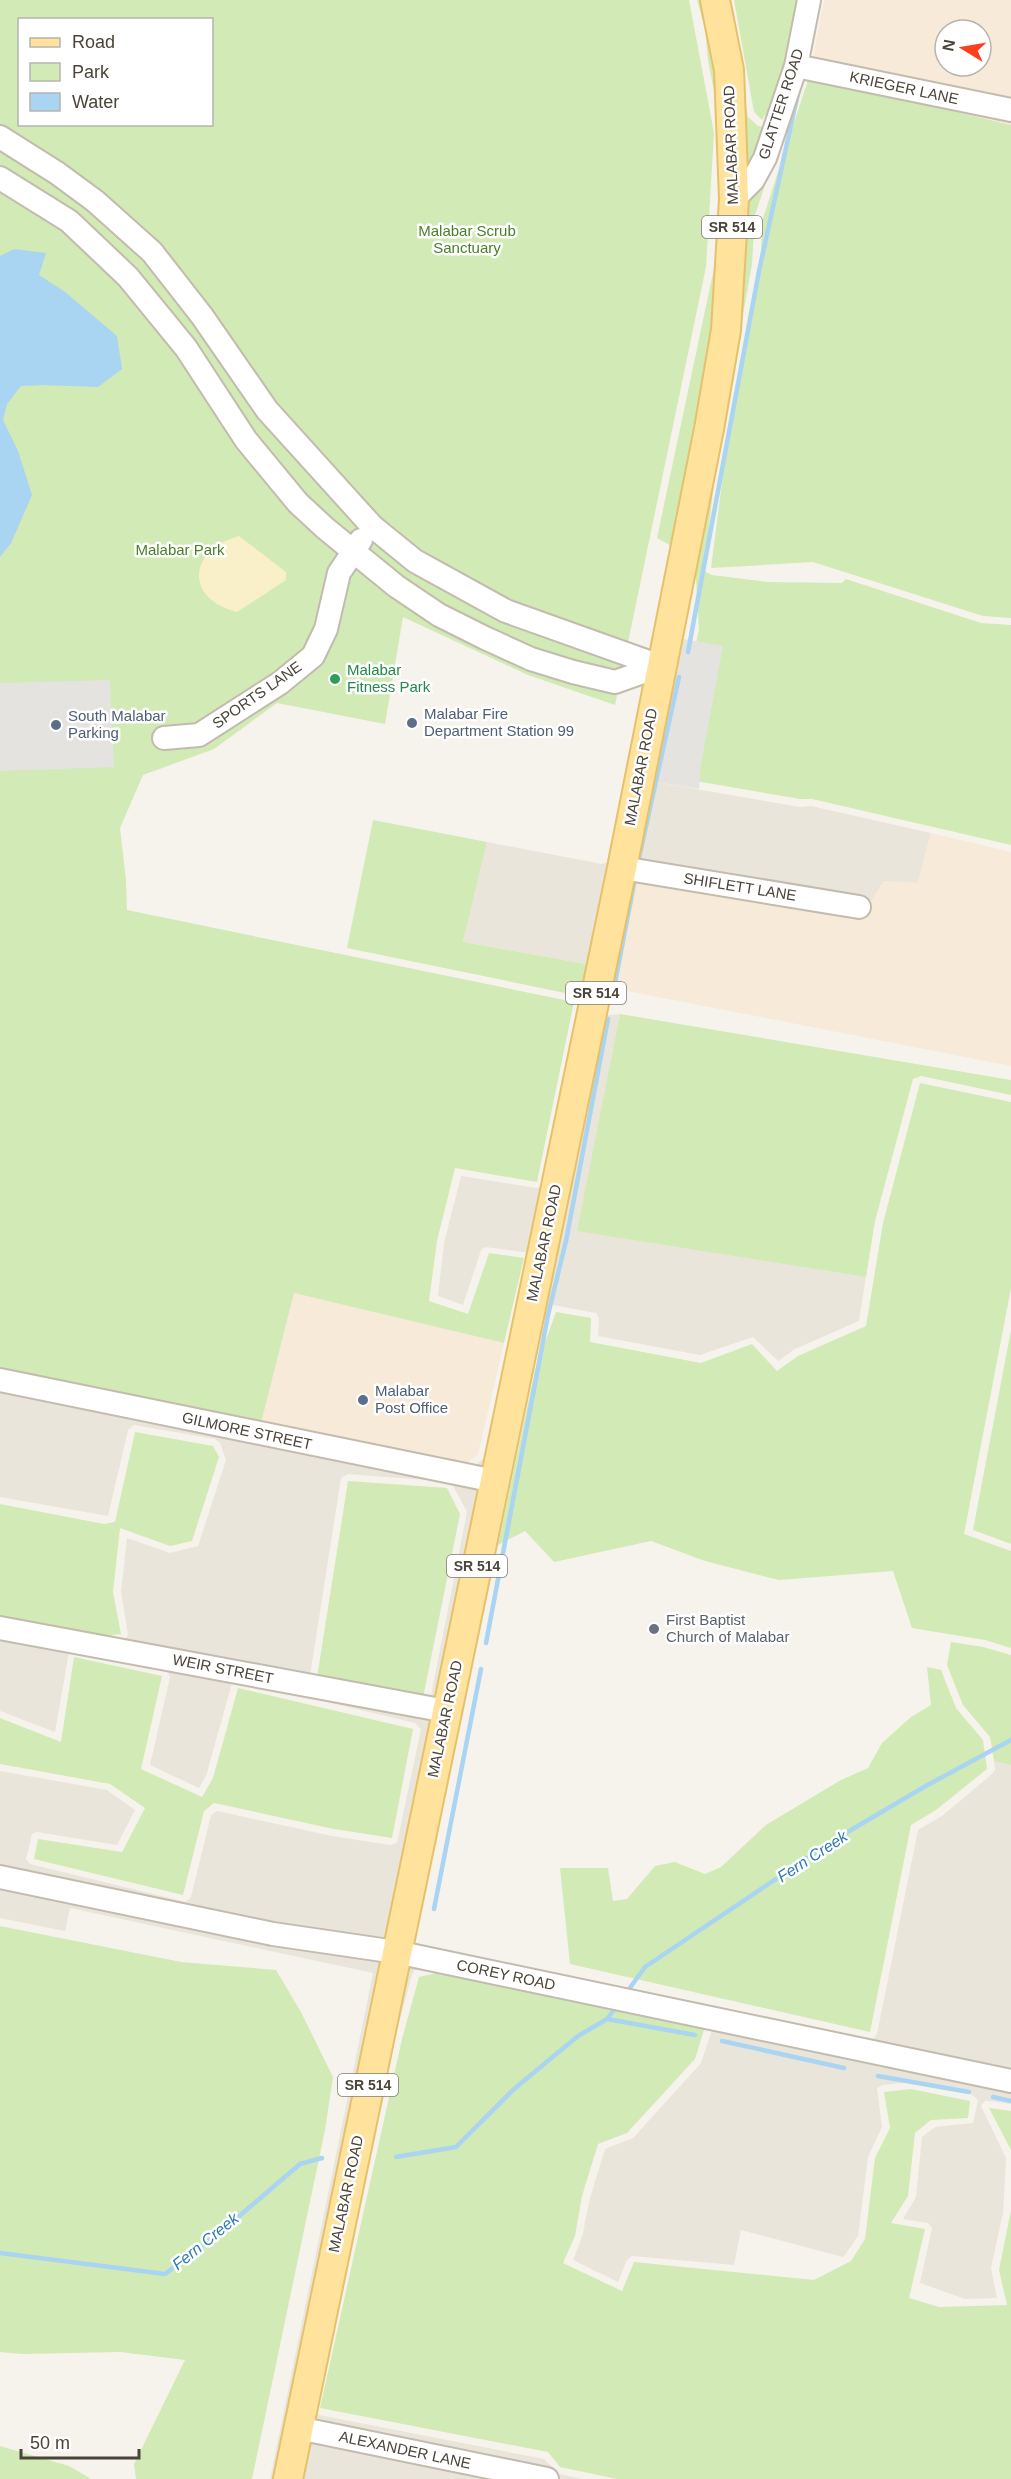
<svg xmlns="http://www.w3.org/2000/svg" width="1011" height="2479" font-family="Helvetica,sans-serif">
  <rect width="100%" height="100%" fill="#f6f3ec"/>
  <path fill="#eae5da" fill-rule="evenodd" d="M 644,780 L 800,807 L 811,806 L 931,833 L 918,883 L 884,881 L 871,901 L 647,867 L 633,859 Z
    M 487,842 L 602,864 L 611,861 L 592,965 L 463,942 Z
    M 620,1014 L 578,1230 L 866,1277 L 859,1321 L 795,1349 L 778,1361 L 753,1337 L 700,1355 L 598,1336 L 599,1319 L 596,1313 L 553,1305 L 548,1309 L 528,1368 L 600,1016 Z
    M 461,1176 L 536,1188 L 544,1185 L 530,1253 L 485,1247 L 481,1250 L 463,1305 L 438,1296 L 444,1243 Z
    M 0,1381 L 469,1471 L 486,1456 L 278,2479 L 270,2479 L 373,1973 L 70,1908 L 65,1931 L 0,1918 L 0,1771 L 107,1790 L 135,1810 L 117,1845 L 37,1832 L 32,1834 L 26,1859 L 30,1864 L 186,1902 L 191,1897 L 211,1815 L 217,1811 L 332,1836 L 390,1845 L 397,1843 L 421,1729 L 415,1723 L 239,1681 L 232,1683 L 206,1776 L 199,1788 L 150,1765 L 170,1677 L 166,1669 L 69,1652 L 55,1732 L 0,1711 L 0,1626 L 122,1641 L 126,1639 L 128,1635 L 121,1592 L 127,1538 L 170,1553 L 198,1546 L 226,1460 L 220,1443 L 215,1439 L 134,1425 L 128,1430 L 108,1516 L 0,1497 ZM 348,1474 L 451,1482 L 467,1512 L 430,1701 L 309,1682 L 341,1478 Z
    M 994,1761 L 1011,1765 L 1011,2072 L 864,2042 L 865,2039 L 873,2039 L 877,2034 L 918,1830 L 942,1816 L 992,1774 L 995,1770 Z
    M 403,1962 L 428,1967 L 415,1970 L 412,1975 L 395,2037 L 313,2406 L 315,2413 L 319,2415 L 544,2459 L 559,2474 L 583,2479 L 297,2479 Z
    M 713,2027 L 1011,2089 L 1011,2104 L 990,2101 L 985,2101 L 981,2106 L 1006,2158 L 1003,2213 L 991,2268 L 997,2298 L 965,2299 L 920,2283 L 932,2228 L 928,2223 L 903,2219 L 916,2197 L 922,2137 L 935,2127 L 973,2123 L 978,2100 L 971,2094 L 912,2082 L 883,2085 L 877,2088 L 882,2127 L 868,2157 L 858,2236 L 845,2255 L 843,2257 L 741,2230 L 734,2265 L 632,2256 L 627,2260 L 618,2282 L 573,2260 L 582,2237 L 590,2198 L 605,2149 L 633,2138 L 701,2063 Z"/>
  <path fill="#f7ead8" fill-rule="evenodd" d="M 824,0 L 1011,0 L 1011,125 L 809,77 ZM 945,30 L 981,30 L 981,66 L 945,66 Z
    M 931,833 L 1011,852 L 1011,1066 L 617,989 L 602,990 L 629,878 L 869,916 L 871,901 L 884,881 L 918,883 Z
    M 294,1293 L 504,1343 L 478,1454 L 464,1465 L 260,1427 Z"/>
  <path fill="#d2eab5" fill-rule="evenodd" d="M 0,0 L 689,0 L 714,133 L 706,267 L 615,705 L 528,675 L 403,617 L 385,724 L 277,703 L 214,749 L 143,775 L 120,828 L 126,880 L 127,910 L 574,1002 L 537,1182 L 455,1168 L 437,1241 L 429,1301 L 468,1314 L 489,1253 L 524,1258 L 504,1343 L 294,1293 L 260,1427 L 0,1374 ZM 20,20 L 212,20 L 212,124 L 20,124 Z
    M 697,0 L 706,0 L 719,70 L 725,199 L 717,329 L 675,548 L 657,538 L 714,268 L 718,212 L 722,133 L 708,60 L 705,29 Z
    M 726,0 L 748,117 L 758,126 L 765,127 L 800,80 L 755,215 L 752,264 L 715,474 L 704,571 L 712,575 L 767,582 L 842,583 L 846,579 L 981,623 L 1011,625 L 1011,845 L 812,799 L 800,799 L 649,773 L 685,689 L 699,630 L 695,561 L 718,431 Z
    M 734,0 L 802,0 L 776,98 L 762,120 L 754,112 Z
    M 809,77 L 1011,125 L 1011,618 L 983,616 L 813,562 L 711,568 L 723,475 L 760,265 L 763,218 Z
    M 373,820 L 487,842 L 463,942 L 592,965 L 582,1001 L 575,995 L 347,948 Z
    M 620,1014 L 1011,1080 L 1011,1095 L 921,1076 L 913,1079 L 875,1221 L 866,1277 L 577,1231 Z
    M 920,1083 L 1011,1102 L 1011,1288 L 964,1534 L 1011,1551 L 1011,1648 L 985,1640 L 912,1628 L 893,1571 L 779,1580 L 705,1561 L 651,1541 L 554,1562 L 525,1531 L 498,1545 L 535,1370 L 556,1312 L 591,1318 L 590,1342 L 701,1363 L 752,1344 L 777,1371 L 798,1356 L 866,1326 L 883,1223 Z
    M 1011,1330 L 1011,1544 L 973,1530 Z
    M 135,1432 L 213,1446 L 219,1457 L 192,1541 L 170,1546 L 120,1528 L 113,1592 L 121,1634 L 90,1638 L 0,1619 L 0,1504 L 104,1524 L 115,1522 Z
    M 348,1481 L 447,1488 L 460,1514 L 423,1698 L 316,1684 Z
    M 951,1642 L 983,1647 L 1011,1655 L 1011,1765 L 994,1761 L 990,1737 L 963,1705 L 947,1665 Z
    M 74,1657 L 162,1676 L 141,1769 L 202,1797 L 213,1778 L 238,1688 L 413,1729 L 392,1838 L 334,1829 L 214,1803 L 204,1811 L 183,1895 L 34,1859 L 38,1839 L 122,1852 L 145,1808 L 110,1784 L 0,1764 L 0,1718 L 61,1742 Z
    M 927,1667 L 941,1670 L 956,1708 L 983,1740 L 987,1769 L 936,1810 L 911,1825 L 870,2032 L 570,1964 L 560,1868 L 608,1868 L 613,1901 L 627,1899 L 655,1866 L 675,1862 L 705,1874 L 721,1867 L 766,1825 L 841,1780 L 868,1768 L 882,1743 L 911,1717 L 931,1705 Z
    M 0,1926 L 181,1962 L 276,1970 L 301,2012 L 333,2077 L 325,2130 L 252,2479 L 136,2479 L 134,2464 L 185,2360 L 120,2352 L 22,2354 L 0,2352 Z
    M 441,1972 L 705,2027 L 695,2059 L 627,2133 L 598,2144 L 582,2196 L 575,2236 L 563,2263 L 622,2291 L 634,2262 L 814,2280 L 851,2261 L 865,2239 L 875,2158 L 890,2128 L 884,2092 L 911,2089 L 970,2101 L 968,2118 L 931,2120 L 915,2133 L 908,2196 L 891,2223 L 925,2229 L 909,2298 L 939,2307 L 1007,2305 L 999,2270 L 1011,2210 L 1011,2479 L 617,2479 L 560,2467 L 548,2452 L 320,2408 L 402,2039 L 419,1977 Z
    M 989,2108 L 1011,2111 L 1011,2150 Z
    M 0,2446 L 69,2466 L 91,2479 L 0,2479 Z"/>
  <path fill="#f9efc9" d="M 239,536 L 286,572 L 286,580 L 237,612 C 183,598 189,549 239,536 Z"/>
  <path fill="#e5e3e0" d="M 673,637 L 723,646 L 700,769 L 699,789 L 644,780 Z
    M 110,680 L 114,767 L 0,771 L 0,683 Z"/>
  <path fill="#a9d4f2" d="M 14,249 L 46,253 L 39,275 L 65,292 L 117,336 L 122,369 L 98,387 L 43,385 L 21,386 L 7,404 L 3,420 L 18,451 L 32,495 L 11,543 L 0,557 L 0,256 Z"/>
  <g fill="none" stroke-linecap="round" stroke-linejoin="round">
    <path stroke="#a9d4f2" stroke-width="4.5" d="M 688,652 L 759,271 L 798,93
      M 639,858 L 679,677
      M 613,993 L 634,884
      M 486,1643 L 548,1315 L 566,1241 L 608,1019
      M 434,1909 L 481,1669
      M 627,1992 L 645,1967 L 834,1840 L 924,1787 L 1011,1740
      M 607,2019 L 695,2035
      M 722,2041 L 844,2068
      M 878,2076 L 969,2092
      M 993,2097 L 1011,2101
      M 396,2157 L 456,2147 L 514,2089 L 578,2036 L 607,2019 L 616,2007
      M 0,2253 L 165,2274 L 229,2225 L 300,2164 L 322,2158"/>
    <defs>
      <path id="minor" d="M 796,66 L 1011,110
        M 0,137 L 57,173 L 95,201 L 152,252 L 202,316 L 267,410 L 372,526 L 415,561 L 506,611 L 660,666
        M 0,178 L 69,221 L 128,277 L 186,348 L 246,440 L 298,503 L 325,528 L 396,586 L 439,615 L 485,638 L 531,659 L 573,672 L 615,682 L 660,666
        M 734,199 L 753,180 L 765,158 L 796,66 L 809,0
        M 164,738 L 199,735 L 280,683 L 313,656 L 326,629 L 339,573 L 361,540
        M 622,868 L 859,907
        M 0,1380 L 495,1481
        M 0,1628 L 446,1711
        M 0,1877 L 273,1934 L 396,1952 L 1011,2081
        M 298,2428 L 547,2479"/>
      <path id="major" d="M 288,2479 L 622,868 L 709,429 L 726,330 L 734,199 L 729,70 L 715,0"/>
    </defs>
    <use href="#minor" stroke="#c2bbae" stroke-width="26"/>
    <use href="#major" stroke="#e6c16a" stroke-width="32"/>
    <use href="#minor" stroke="#fff" stroke-width="22"/>
    <use href="#major" stroke="#ffe39c" stroke-width="28"/>
  </g>
  <circle fill="#2e9e5b" stroke="#fff" stroke-width="2" cx="335" cy="679" r="6"/>
  <g fill="#5c6f8a" stroke="#fff" stroke-width="2">
    <circle cx="412" cy="723" r="6"/>
    <circle cx="56" cy="725" r="6"/>
    <circle cx="363" cy="1400" r="6"/>
  </g>
  <circle fill="#6b7280" stroke="#fff" stroke-width="2" cx="654" cy="1629" r="6"/>
  <g text-anchor="middle" stroke-width="5" stroke-linejoin="round" paint-order="stroke">
    <g fill="#fff" stroke="#817c74" stroke-width="1.5">
      <rect x="702" y="216" width="60" height="22" rx="4.5"/>
      <rect x="566" y="982" width="60" height="22" rx="4.5"/>
      <rect x="447" y="1555" width="60" height="22" rx="4.5"/>
      <rect x="338" y="2074" width="60" height="22" rx="4.5"/>
    </g>
    <g font-size="14" font-weight="bold" fill="#4b4439">
      <text x="732" y="232">SR 514</text>
      <text x="596" y="998">SR 514</text>
      <text x="477" y="1571">SR 514</text>
      <text x="368" y="2090">SR 514</text>
    </g>
    <g font-size="15" fill="#4b4439" stroke="#fff">
      <text transform="translate(904 88) rotate(12)" y="5">KRIEGER LANE</text>
      <text transform="translate(781 104) rotate(-72)" y="5">GLATTER ROAD</text>
      <text transform="translate(731 145) rotate(-92)" y="5">MALABAR ROAD</text>
      <text transform="translate(257 695) rotate(-35)" y="5">SPORTS LANE</text>
      <text transform="translate(641 767) rotate(-79)" y="5">MALABAR ROAD</text>
      <text transform="translate(740 887) rotate(9)" y="5">SHIFLETT LANE</text>
      <text transform="translate(544 1243) rotate(-78)" y="5">MALABAR ROAD</text>
      <text transform="translate(247 1431) rotate(12)" y="5">GILMORE STREET</text>
      <text transform="translate(223 1669) rotate(11)" y="5">WEIR STREET</text>
      <text transform="translate(445 1719) rotate(-78)" y="5">MALABAR ROAD</text>
      <text transform="translate(506 1975) rotate(12)" y="5">COREY ROAD</text>
      <text transform="translate(346 2194) rotate(-78)" y="5">MALABAR ROAD</text>
      <text transform="translate(405 2450) rotate(12)" y="5">ALEXANDER LANE</text>
    </g>
    <g font-size="15" fill="#4a7f2a" stroke="#fff">
      <text x="467" y="236">Malabar Scrub<tspan x="467" dy="17">Sanctuary</tspan></text>
      <text x="180" y="555">Malabar Park</text>
    </g>
    <g font-size="15" fill="#27864d" stroke="#fff" text-anchor="start">
      <text x="347" y="675">Malabar<tspan x="347" dy="17">Fitness Park</tspan></text>
    </g>
    <g font-size="15" fill="#4e5e75" stroke="#fff" text-anchor="start">
      <text x="424" y="719">Malabar Fire<tspan x="424" dy="17">Department Station 99</tspan></text>
      <text x="68" y="721">South Malabar<tspan x="68" dy="17">Parking</tspan></text>
      <text x="375" y="1396">Malabar<tspan x="375" dy="17">Post Office</tspan></text>
    </g>
    <g font-size="15" fill="#5b616d" stroke="#fff" text-anchor="start">
      <text x="666" y="1625">First Baptist<tspan x="666" dy="17">Church of Malabar</tspan></text>
    </g>
    <g font-size="16" font-style="italic" fill="#2e7ab2" stroke="#fff">
      <text transform="translate(812 1856) rotate(-33)" y="6">Fern Creek</text>
      <text transform="translate(205 2241) rotate(-39)" y="6">Fern Creek</text>
    </g>
  </g>
  <rect x="18" y="18" width="195" height="108" fill="#ffffff" stroke="#b7b4b0" stroke-width="1.5"/>
  <rect x="30" y="38" width="30" height="9" fill="#ffe39c" stroke="#b7b4b0" stroke-width="1.5"/>
  <text x="72" y="48" font-size="18" fill="#4b4439">Road</text>
  <rect x="30" y="63" width="30" height="18" fill="#d2eab5" stroke="#b7b4b0" stroke-width="1.5"/>
  <text x="72" y="78" font-size="18" fill="#4b4439">Park</text>
  <rect x="30" y="93" width="30" height="18" fill="#a9d4f2" stroke="#b7b4b0" stroke-width="1.5"/>
  <text x="72" y="108" font-size="18" fill="#4b4439">Water</text>
  <g transform="translate(963 48) rotate(281)"><circle r="28" fill="#ffffff" stroke="#b7b4b0" stroke-width="1.5"/>
  <path d="M0-4.5L10 22L0 15L-10 22Z" fill="#fc3f1d"/>
  <text y="-9" font-size="16" font-weight="bold" text-anchor="middle" fill="#4b4439">N</text>
  </g>
  <path d="M21 2449v9h118v-9" fill="none" stroke="#4b4439" stroke-width="3"/>
  <text x="30" y="2449" font-size="18" fill="#4b4439" stroke="#ffffff" stroke-width="4.5" paint-order="stroke">50 m</text>
</svg>
